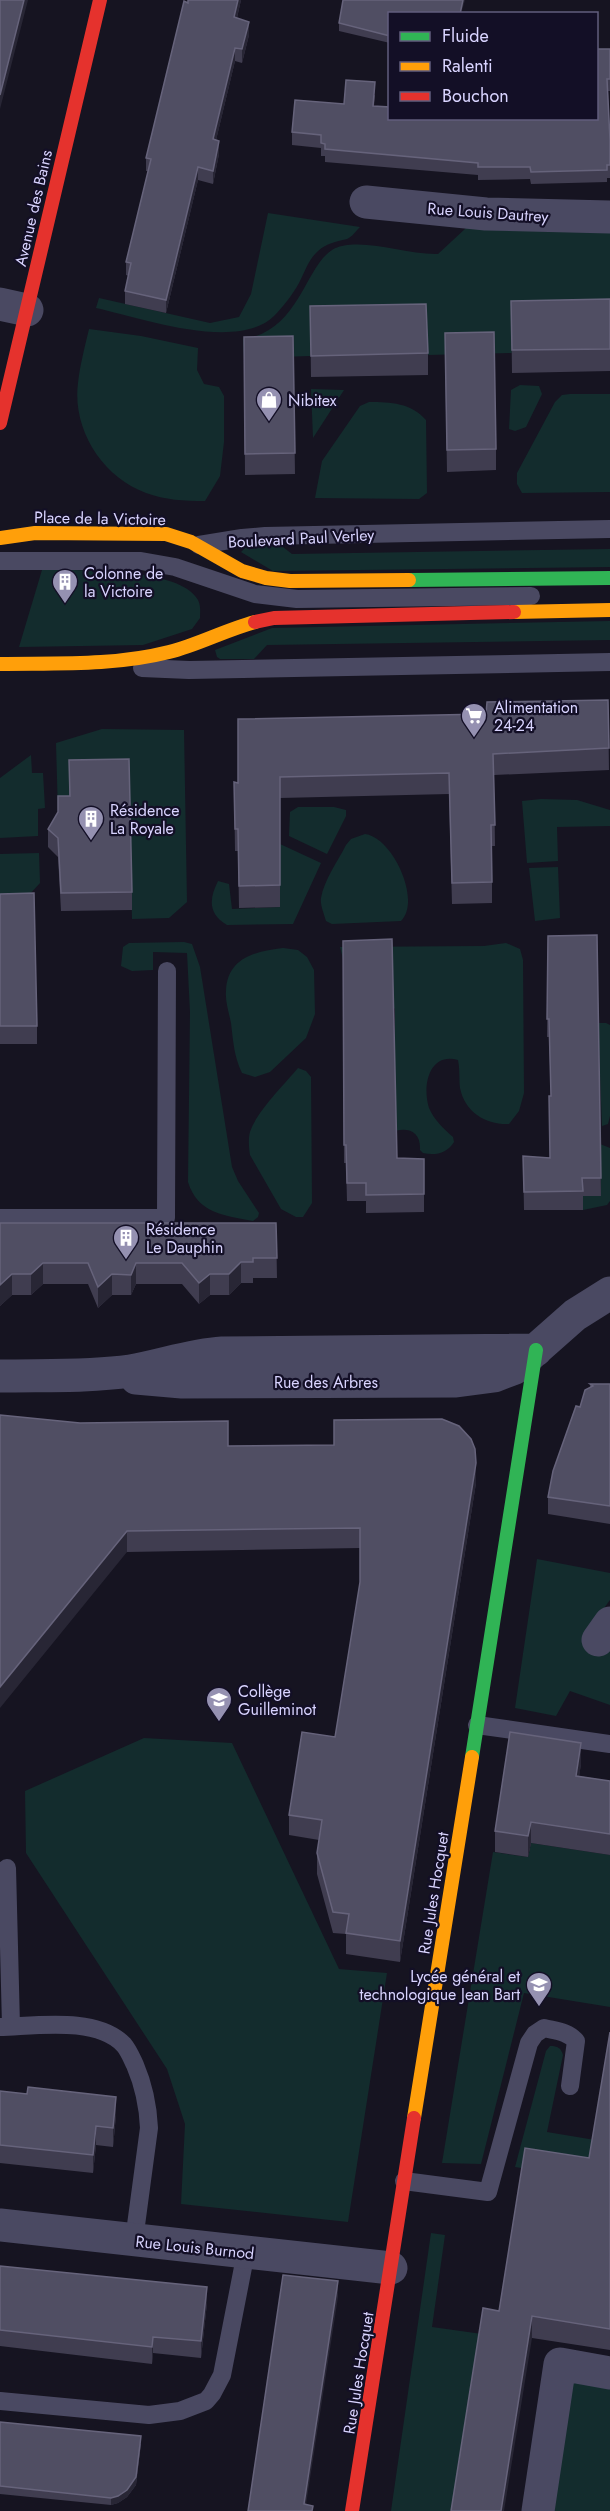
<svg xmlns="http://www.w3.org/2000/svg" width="610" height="2511" font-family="Jost,sans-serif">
  <rect width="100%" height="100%" fill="#161421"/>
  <path fill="#132c2d" d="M 268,213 L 360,227 C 356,231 352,237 347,239 C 335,242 327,243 318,251 C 308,260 305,272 299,283 C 293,294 283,307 274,316 C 237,352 141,318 96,308 L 99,298 L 210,323 L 239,317 L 251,294 Z
    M 466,228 L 610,232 L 610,322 L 511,353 L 427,355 L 310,328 L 310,356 L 244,358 L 243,339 C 305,331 305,253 342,246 C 372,240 408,255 438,254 Z
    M 89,329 L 141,336 L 198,348 L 197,370 L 204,384 L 219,387 L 224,396 L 224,442 L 220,476 L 205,501 C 184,501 165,500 146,493 C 102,477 72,429 78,383 C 80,365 85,346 89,329 Z
    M 520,385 L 539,386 L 542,394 L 526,427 L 515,431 L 509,429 L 511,390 Z
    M 311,389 L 344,390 L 313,438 Z
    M 570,394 L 610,394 L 610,492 L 522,493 L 517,484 L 517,473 L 555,402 L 562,395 Z
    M 369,402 C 391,402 411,403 426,420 L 427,493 L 419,499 L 315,498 L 322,461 L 360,406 Z
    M 279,544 L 292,554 L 610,549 L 610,567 L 273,571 L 241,552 L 247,546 Z
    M 42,570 C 74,570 181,567 198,600 C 201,606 200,612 200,618 L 192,629 L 143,645 L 19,647 Z
    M 610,621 L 610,640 L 267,645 L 254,659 L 220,659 L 217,657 L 215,650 L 272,628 Z
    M 102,729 L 184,730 L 187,902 L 169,918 L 132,919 L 129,777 L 70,814 L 58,814 L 56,743 Z
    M 31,755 L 32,773 L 43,773 L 45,808 L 38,809 L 38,836 L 0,838 L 0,778 Z
    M 541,799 L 577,800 L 610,810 L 610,826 L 557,827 L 558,861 L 527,863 L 522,801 Z
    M 298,807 L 334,807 L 346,810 L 346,816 L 327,854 L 289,836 L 290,812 Z
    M 365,834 C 392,837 422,900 401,921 L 332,924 L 326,921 C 324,914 320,905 321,898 C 324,880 338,861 346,845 L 351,839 Z
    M 280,844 L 321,863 L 293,924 L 227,925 C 208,914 209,899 218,881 L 229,884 L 232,909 L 280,907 Z
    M 39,853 L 40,883 L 29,895 L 0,897 L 0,854 Z
    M 558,867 L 560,918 L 535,921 L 529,868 Z
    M 184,942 L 192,944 L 200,967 L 232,1167 L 238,1181 L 259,1213 L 258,1217 L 253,1221 C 224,1215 198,1214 188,1182 L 190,1012 L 187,953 L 153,952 L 153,970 L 132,971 L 121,966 L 123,947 L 129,943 Z
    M 506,943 L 520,949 L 523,960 L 524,1093 L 519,1111 L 509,1124 C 487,1125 465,1113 460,1088 C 459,1079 460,1070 458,1060 C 429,1052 422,1086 429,1108 C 434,1120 444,1129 453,1137 L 454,1142 C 447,1153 436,1156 423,1153 L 420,1150 C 421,1133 410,1127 395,1131 L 395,1009 L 343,959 L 340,947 L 484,946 Z
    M 283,948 L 298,950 L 307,957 L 314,970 L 315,1014 L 306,1038 L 270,1072 L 255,1077 L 242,1073 C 234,1057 233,1040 231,1023 C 229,1013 225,1001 226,991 C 227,957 257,951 283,948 Z
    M 598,1023 L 606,1023 L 610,1025 L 610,1116 L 608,1124 L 602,1126 Z
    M 298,1068 L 306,1071 L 311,1077 L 312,1203 L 303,1217 L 296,1217 L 281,1209 L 250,1155 C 249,1148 248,1139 250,1132 C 257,1111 284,1085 298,1068 Z
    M 600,1144 L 610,1148 L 610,1201 L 607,1205 L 583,1210 L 582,1196 L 601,1196 Z
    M 537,1559 L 610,1573 L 610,1600 L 582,1638 L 603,1654 L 610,1646 L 610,1705 L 570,1691 L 556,1716 L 515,1708 Z
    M 144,1738 L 232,1743 L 339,1969 L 387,1973 L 348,2222 L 181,2204 L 185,2124 L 167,2069 L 26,1853 L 25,1791 Z
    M 531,1843 L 610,1855 L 610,2007 L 524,1993 L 481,2164 L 442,2163 L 493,1852 L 528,1857 Z
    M 550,2046 C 558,2046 561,2048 563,2055 L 547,2132 L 595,2140 L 589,2179 L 515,2167 L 546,2051 Z
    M 431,2233 L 445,2235 L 432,2327 L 482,2334 L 454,2511 L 391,2511 Z
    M 568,2378 L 610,2385 L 610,2511 L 547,2511 Z"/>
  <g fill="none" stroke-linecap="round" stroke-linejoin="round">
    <path stroke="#4a4962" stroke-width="18" d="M 199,545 L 242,538 L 265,536 L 610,529
      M 0,561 L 141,561 L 175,567 L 255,594 L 297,599 L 531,596
      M 142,668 L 189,670 L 610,662
      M 0,1218 L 166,1218 L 167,971
      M 477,1725 L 610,1744
      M 7,1868 L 11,2026
      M 0,2027 C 36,2026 97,2016 124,2045 C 129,2051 132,2059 135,2065 C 144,2086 148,2105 149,2128 L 134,2240
      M 404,2181 L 488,2192 L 529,2043 L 535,2034 L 544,2028 C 556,2031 567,2031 576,2041 L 570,2086
      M 0,2401 L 149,2415 L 180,2411 L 206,2401 L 212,2394 L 222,2375 L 246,2252"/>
    <path stroke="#4a4962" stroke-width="33" d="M 366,202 L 486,214 L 610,217
      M 0,304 L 27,310
      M 0,1376 C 43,1375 88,1377 130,1371 C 161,1366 190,1355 222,1353 L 536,1350
      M 136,1378 L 182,1382 L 456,1381 L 494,1376 L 515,1368 L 575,1315 L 610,1293
      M 598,1640 L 610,1623
      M 0,2225 L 391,2268
      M 538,2511 L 560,2364 L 610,2373"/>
    <path stroke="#30b455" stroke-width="14" d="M 409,580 L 610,578
      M 472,1757 L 536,1350"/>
    <path stroke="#ff9f0a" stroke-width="14" d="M 0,538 L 35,533 L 166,534 L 191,542 L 242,571 L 266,578 L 290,581 L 409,580
      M 514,612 L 610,610
      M 0,664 C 56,663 114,666 169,652 C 198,645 225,630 255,622
      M 414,2118 L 472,1757"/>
    <path stroke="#e5322d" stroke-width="14" d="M 0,423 L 100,0
      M 255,622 L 274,618 L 514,612
      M 352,2511 L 414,2118"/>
  </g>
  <path fill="#403d50" d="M 188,0 L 241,0 L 237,18 L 249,35 L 242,63 L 235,61 L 216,140 L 219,154 L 213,184 L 198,180 L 166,313 L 125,304 L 125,291 L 129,276 L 126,275 L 126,262 L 148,171 L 146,171 L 146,158 Z
    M 390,14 L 390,43 L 339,31 L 339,23 Z
    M 610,49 L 610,91 L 608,91 L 610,140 L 610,178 L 607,178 L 607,182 L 531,184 L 530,179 L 478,180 L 478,175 L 325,162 L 325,156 L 321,156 L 321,148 L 292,145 L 292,132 L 344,104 L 375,95 L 374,106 L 390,118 L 597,118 Z
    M 610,299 L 610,371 L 512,373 L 511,301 Z
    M 310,306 L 428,353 L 428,375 L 311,377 Z
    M 293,336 L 295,474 L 245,475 L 244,337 Z
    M 445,354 L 496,449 L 496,470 L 447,472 Z
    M 608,700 L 609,770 L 494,775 L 495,846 L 492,846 L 492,903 L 452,904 L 449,794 L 280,798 L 280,907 L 239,908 L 238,851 L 235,851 L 234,782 L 238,783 L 486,714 Z
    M 69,760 L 132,892 L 132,910 L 61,911 L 58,857 L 48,847 L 48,829 L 69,796 Z
    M 0,894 L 37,1026 L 37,1044 L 0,1044 Z
    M 597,935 L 601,1196 L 583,1196 L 583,1210 L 524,1210 L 523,1156 L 550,1158 L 551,1096 L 549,1037 L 547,1037 L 548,936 Z
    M 343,941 L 397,1158 L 424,1159 L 424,1212 L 366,1213 L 366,1201 L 347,1201 L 346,1163 L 344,1163 Z
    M 0,1223 L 276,1223 L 277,1278 L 253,1278 L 253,1283 L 241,1283 L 229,1295 L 210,1295 L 199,1304 L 182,1284 L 136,1284 L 131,1295 L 112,1295 L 98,1308 L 88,1284 L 43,1284 L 31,1295 L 12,1295 L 0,1306 Z
    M 590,1384 L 610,1384 L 610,1524 L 548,1514 L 548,1497 L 580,1407 L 590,1388 Z
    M 0,1415 L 228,1446 L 476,1483 L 400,1962 L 346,1954 L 346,1934 L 333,1933 L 317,1874 L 317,1853 L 319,1840 L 289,1835 L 289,1815 L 335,1737 L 360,1582 L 360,1548 L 127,1552 Z
    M 581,1764 L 579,1776 L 610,1781 L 610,1855 L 531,1843 L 528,1857 L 495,1852 L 495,1831 Z
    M 610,2032 L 610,2350 L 532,2338 L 499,2311 L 589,2158 Z
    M 0,2091 L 116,2115 L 113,2147 L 96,2145 L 93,2173 L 0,2163 Z
    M 0,2266 L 207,2303 L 201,2358 L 153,2353 L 152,2364 L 0,2346 Z
    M 0,2422 L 141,2444 L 136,2485 L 127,2497 L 118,2503 L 111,2505 L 0,2494 Z"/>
  <path fill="#282635" d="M 24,0 L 28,0 L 0,109 L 0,95 Z
    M 238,0 L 241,0 L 234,30 L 234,17 Z
    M 463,0 L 465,0 L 461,14 L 460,14 Z
    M 249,22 L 249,35 L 242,63 L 242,49 Z
    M 235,48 L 235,61 L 213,153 L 213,139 Z
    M 219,141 L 219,154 L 213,184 L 213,171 Z
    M 198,167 L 198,180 L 166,313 L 166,300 Z
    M 241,1262 L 241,1283 L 229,1295 L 229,1274 Z
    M 43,1263 L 43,1284 L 31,1295 L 31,1274 Z
    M 136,1263 L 136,1284 L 131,1295 L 131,1275 Z
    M 12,1274 L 12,1295 L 0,1306 L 0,1285 Z
    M 112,1274 L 112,1295 L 98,1308 L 98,1287 Z
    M 210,1274 L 210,1295 L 199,1304 L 199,1283 Z
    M 476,1463 L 476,1483 L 400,1962 L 400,1941 Z
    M 127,1531 L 127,1552 L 0,1708 L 0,1687 Z
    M 581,1743 L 581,1764 L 576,1797 L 576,1776 Z
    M 531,1822 L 531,1843 L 528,1857 L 528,1836 Z
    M 116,2097 L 116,2115 L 113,2147 L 113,2128 Z
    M 96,2126 L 96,2145 L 93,2173 L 93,2155 Z
    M 338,2281 L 338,2297 L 305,2511 L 304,2504 Z
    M 207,2287 L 207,2303 L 201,2358 L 201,2341 Z
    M 532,2316 L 532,2338 L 504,2511 L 501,2511 Z
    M 153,2337 L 153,2353 L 152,2364 L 152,2347 Z
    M 141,2436 L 136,2485 L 127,2497 L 118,2503 L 111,2505 L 111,2498 Z"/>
  <path fill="#504e63" stroke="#66637b" stroke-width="1.5" d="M 0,0 L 24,0 L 0,95 Z
    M 188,0 L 238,0 L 234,17 L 249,22 L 242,49 L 235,48 L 213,139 L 219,141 L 213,171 L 198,167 L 166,300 L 125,291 L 131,263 L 126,262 L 151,159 L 146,158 L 184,1 L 188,3 Z
    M 343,0 L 463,0 L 460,14 L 390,14 L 390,36 L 339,23 Z
    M 597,49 L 610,49 L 610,79 L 607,79 L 610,140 L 610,165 L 607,165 L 607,170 L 531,172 L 530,167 L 478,167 L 478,163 L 325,149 L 325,144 L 321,143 L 321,135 L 292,132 L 295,100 L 344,104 L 346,80 L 375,82 L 373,106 L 390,107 L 390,118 L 597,118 Z
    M 610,299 L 610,349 L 512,350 L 511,301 Z
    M 426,304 L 428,353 L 311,356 L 310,306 Z
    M 494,332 L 496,449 L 447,450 L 445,333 Z
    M 293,336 L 295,453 L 245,454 L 244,337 Z
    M 608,700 L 609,748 L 493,754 L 495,825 L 491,825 L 492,882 L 452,883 L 449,773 L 280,777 L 280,885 L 239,886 L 238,829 L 235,829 L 234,782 L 238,783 L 238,719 L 486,714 L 487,702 Z
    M 129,759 L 132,892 L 61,893 L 58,838 L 48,829 L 58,812 L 58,796 L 70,796 L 69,760 Z
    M 34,893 L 37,1026 L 0,1026 L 0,894 Z
    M 597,935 L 601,1178 L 582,1178 L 583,1191 L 524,1192 L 523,1156 L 550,1158 L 549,1096 L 551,1096 L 549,1019 L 547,1019 L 548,936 Z
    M 392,939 L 397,1158 L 424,1159 L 424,1194 L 366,1195 L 366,1183 L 347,1183 L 346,1145 L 344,1145 L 343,941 Z
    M 0,1223 L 276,1223 L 277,1258 L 253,1258 L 253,1262 L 241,1262 L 229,1274 L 210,1274 L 199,1283 L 182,1263 L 136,1263 L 131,1275 L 112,1274 L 98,1287 L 88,1263 L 43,1263 L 31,1274 L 12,1274 L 0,1285 Z
    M 590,1384 L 610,1384 L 610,1506 L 548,1497 L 553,1471 L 576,1406 L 580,1407 L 585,1390 L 593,1386 Z
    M 0,1415 L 80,1423 L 228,1421 L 228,1446 L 334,1445 L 334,1420 L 442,1419 L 459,1426 L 471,1439 L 475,1449 L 476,1463 L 400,1941 L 346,1933 L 349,1914 L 333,1912 L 317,1853 L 322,1820 L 289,1815 L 302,1732 L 335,1737 L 360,1582 L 360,1528 L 127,1531 L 0,1687 Z
    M 510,1732 L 581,1743 L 576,1776 L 610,1781 L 610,1834 L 531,1822 L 528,1836 L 495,1831 Z
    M 610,2032 L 610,2329 L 532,2316 L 501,2511 L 451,2511 L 483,2308 L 499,2311 L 525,2148 L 589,2158 Z
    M 28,2087 L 116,2097 L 113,2128 L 96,2126 L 93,2155 L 0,2145 L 0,2091 L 27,2094 Z
    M 0,2266 L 207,2287 L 201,2341 L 153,2337 L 152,2347 L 0,2330 Z
    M 283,2275 L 338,2281 L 304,2504 L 313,2506 L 312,2511 L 248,2511 Z
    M 0,2422 L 141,2436 L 136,2477 L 127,2490 L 118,2496 L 111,2498 L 0,2486 Z"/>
  <defs>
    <symbol id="shop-pin" viewBox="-11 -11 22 30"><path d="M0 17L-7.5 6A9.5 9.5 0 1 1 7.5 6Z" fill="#9591b1" stroke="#130f26"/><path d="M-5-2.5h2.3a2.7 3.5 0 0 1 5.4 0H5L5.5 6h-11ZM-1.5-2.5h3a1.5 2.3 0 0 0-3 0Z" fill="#fff"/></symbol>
    <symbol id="building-pin" viewBox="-11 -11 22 30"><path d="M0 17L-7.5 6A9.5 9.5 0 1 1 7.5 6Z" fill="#9591b1" stroke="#130f26"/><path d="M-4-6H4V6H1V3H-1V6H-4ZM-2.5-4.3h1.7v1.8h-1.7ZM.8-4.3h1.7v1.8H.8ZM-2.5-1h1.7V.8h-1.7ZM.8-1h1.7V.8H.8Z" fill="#fff"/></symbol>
    <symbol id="supermarket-pin" viewBox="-11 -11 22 30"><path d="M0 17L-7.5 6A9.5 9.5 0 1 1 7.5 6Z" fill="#9591b1" stroke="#130f26"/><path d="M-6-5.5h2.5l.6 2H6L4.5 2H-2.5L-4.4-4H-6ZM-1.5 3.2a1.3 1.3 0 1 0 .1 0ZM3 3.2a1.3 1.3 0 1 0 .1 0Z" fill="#fff"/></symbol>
    <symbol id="school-pin" viewBox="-11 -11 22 30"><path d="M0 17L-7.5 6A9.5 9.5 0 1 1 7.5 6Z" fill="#9591b1" stroke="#130f26"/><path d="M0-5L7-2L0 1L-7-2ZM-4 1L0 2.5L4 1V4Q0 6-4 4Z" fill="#fff"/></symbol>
  </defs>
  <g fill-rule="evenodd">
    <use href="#shop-pin" x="254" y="385" width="30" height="40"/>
    <use href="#building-pin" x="50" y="567" width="30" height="40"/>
    <use href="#supermarket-pin" x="459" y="701" width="30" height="40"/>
    <use href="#building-pin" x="76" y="804" width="30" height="40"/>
    <use href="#building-pin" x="111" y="1223" width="30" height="40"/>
    <use href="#school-pin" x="204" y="1685" width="30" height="40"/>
    <use href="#school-pin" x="524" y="1970" width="30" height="40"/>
  </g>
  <g text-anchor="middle" stroke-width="4.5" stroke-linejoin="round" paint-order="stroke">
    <g font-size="16" fill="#d9d4ff" stroke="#130f26">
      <text transform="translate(33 208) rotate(-77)" y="6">Avenue des Bains</text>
      <text transform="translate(488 212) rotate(4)" y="6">Rue Louis Dautrey</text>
      <text transform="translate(100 518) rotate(1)" y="6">Place de la Victoire</text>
      <text transform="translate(301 538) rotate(-3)" y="6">Boulevard Paul Verley</text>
      <text x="326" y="1388">Rue des Arbres</text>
      <text transform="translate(433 1893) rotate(-81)" y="6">Rue Jules Hocquet</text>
      <text transform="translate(195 2247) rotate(6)" y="6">Rue Louis Burnod</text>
      <text transform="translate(358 2373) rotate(-81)" y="6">Rue Jules Hocquet</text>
    </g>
    <g font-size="16" fill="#d9d4ff" stroke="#130f26" text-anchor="start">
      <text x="288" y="406">Nibitex</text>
      <text x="84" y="579">Colonne de<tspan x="84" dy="18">la Victoire</tspan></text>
      <text x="494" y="713">Alimentation<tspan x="494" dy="18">24-24</tspan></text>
      <text x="110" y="816">Résidence<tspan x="110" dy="18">La Royale</tspan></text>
      <text x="146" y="1235">Résidence<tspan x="146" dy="18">Le Dauphin</tspan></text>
      <text x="238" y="1697">Collège<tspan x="238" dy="18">Guilleminot</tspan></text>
      <text x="520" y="1982" text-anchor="end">Lycée général et<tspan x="520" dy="18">technologique Jean Bart</tspan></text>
    </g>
  </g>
  <rect x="388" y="12" width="210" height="108" fill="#130f26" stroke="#625e7d" stroke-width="1.5"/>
  <rect x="400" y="32" width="30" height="9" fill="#30b455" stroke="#625e7d" stroke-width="1.5"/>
  <text x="442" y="42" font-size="18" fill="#d9d4ff">Fluide</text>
  <rect x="400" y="62" width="30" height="9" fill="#ff9f0a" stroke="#625e7d" stroke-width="1.5"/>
  <text x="442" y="72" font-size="18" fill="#d9d4ff">Ralenti</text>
  <rect x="400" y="92" width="30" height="9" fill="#e5322d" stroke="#625e7d" stroke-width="1.5"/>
  <text x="442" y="102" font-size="18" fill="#d9d4ff">Bouchon</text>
</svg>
